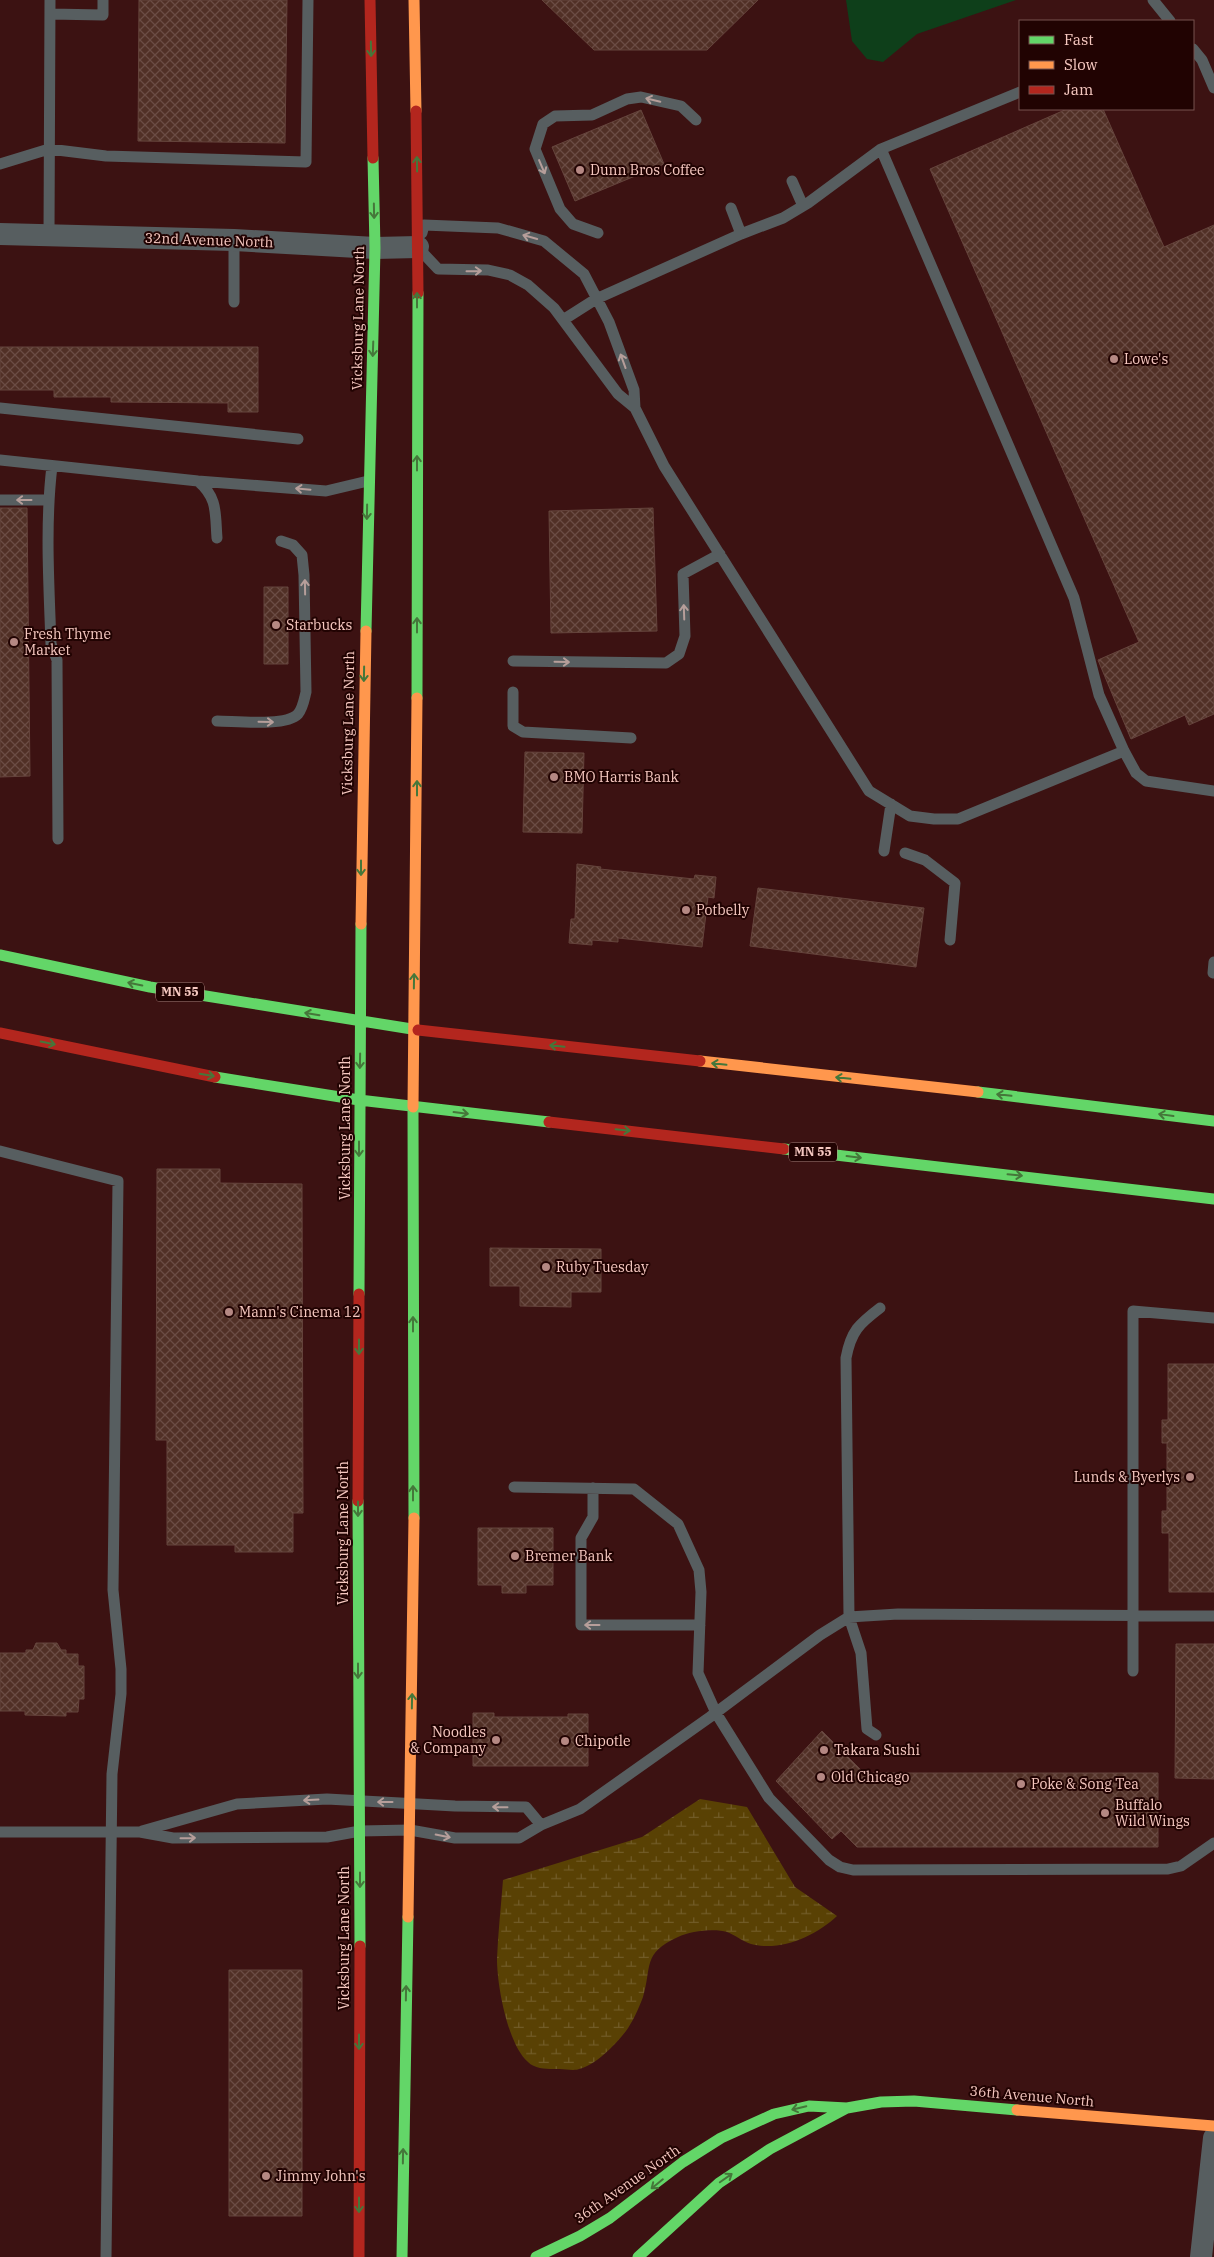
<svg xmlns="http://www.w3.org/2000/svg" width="1214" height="2257" font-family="'IBM Plex Serif',serif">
  <defs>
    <pattern id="wetland-marsh" width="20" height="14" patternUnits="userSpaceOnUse" patternTransform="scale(1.25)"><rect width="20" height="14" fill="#594104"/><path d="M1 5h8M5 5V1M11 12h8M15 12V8" fill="none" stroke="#715b27"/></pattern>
    <pattern id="building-cross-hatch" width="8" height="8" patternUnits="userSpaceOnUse" patternTransform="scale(1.25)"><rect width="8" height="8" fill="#513026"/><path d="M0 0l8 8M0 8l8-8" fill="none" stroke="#6b4c44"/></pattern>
  </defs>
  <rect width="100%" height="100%" fill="#3c1212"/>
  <path fill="url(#wetland-marsh)" d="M 700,1799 L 747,1807 L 795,1887 L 837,1916 C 816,1936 780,1952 751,1944 C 742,1941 735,1935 727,1932 C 715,1928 690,1931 678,1937 C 642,1953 652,1967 643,1997 C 639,2008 632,2023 626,2031 C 616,2044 595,2066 579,2069 C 574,2071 566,2069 560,2069 C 550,2069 536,2070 528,2062 C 508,2045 497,1986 497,1959 C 498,1933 501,1906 503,1880 L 642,1837 Z"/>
  <path fill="#0e3f1a" d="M 846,0 L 1016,0 L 917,34 L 883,62 L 867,59 L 852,41 Z"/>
  <path fill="url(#building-cross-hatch)" stroke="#65443c" d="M 139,0 L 287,0 L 285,143 L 138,141 Z
    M 542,0 L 758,0 L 707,50 L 594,50 Z
    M 1067,109 L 1103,109 L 1164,247 L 1214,225 L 1214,714 L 1189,725 L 1185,715 L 1131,739 L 1098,660 L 1139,642 L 930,169 Z
    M 641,110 L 664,164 L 575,201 L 552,147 Z
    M 0,347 L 258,347 L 258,412 L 228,412 L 228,403 L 111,402 L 111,397 L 54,397 L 54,390 L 0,390 Z
    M 0,508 L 27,508 L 30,776 L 0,777 Z
    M 653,508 L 657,631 L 551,633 L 549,511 Z
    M 264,587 L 288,587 L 288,664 L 264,664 Z
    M 525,752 L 584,753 L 582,833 L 523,832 Z
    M 577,864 L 601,867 L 600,869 L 694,879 L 695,875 L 716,877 L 714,898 L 708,897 L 702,947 L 618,938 L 618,942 L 592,940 L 592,945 L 569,943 L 571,919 L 575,919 Z
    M 758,888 L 924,908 L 916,967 L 750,946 Z
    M 157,1169 L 220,1169 L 220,1183 L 302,1184 L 303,1513 L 293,1513 L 293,1552 L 235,1552 L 235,1545 L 167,1545 L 167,1440 L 156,1440 Z
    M 490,1248 L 601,1249 L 601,1292 L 571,1292 L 571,1307 L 520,1306 L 520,1286 L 490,1286 Z
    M 1168,1364 L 1214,1364 L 1214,1592 L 1169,1592 L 1169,1533 L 1162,1533 L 1162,1511 L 1167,1511 L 1167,1443 L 1162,1443 L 1162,1420 L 1168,1420 Z
    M 478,1528 L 553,1528 L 553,1585 L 526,1585 L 526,1593 L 502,1593 L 502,1585 L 478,1585 Z
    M 36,1643 L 57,1643 L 61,1650 L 66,1650 L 66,1654 L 78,1654 L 78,1666 L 84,1666 L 84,1699 L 79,1699 L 78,1712 L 66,1712 L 66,1716 L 25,1715 L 25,1711 L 0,1711 L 0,1653 L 26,1653 L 26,1650 L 33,1650 Z
    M 1176,1644 L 1214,1644 L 1214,1779 L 1175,1778 Z
    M 473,1713 L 494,1713 L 494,1717 L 568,1717 L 568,1714 L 588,1714 L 588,1766 L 473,1766 Z
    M 822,1731 L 864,1773 L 1158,1773 L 1158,1847 L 857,1847 L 841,1831 L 832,1839 L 776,1781 Z
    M 229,1970 L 302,1970 L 302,2216 L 229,2216 Z"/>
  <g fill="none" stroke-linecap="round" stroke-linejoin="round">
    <path stroke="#575e60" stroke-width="11" d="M 1153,0 L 1170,21
      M 51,14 L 103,15 L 103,0
      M 1193,49 L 1202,60 L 1214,88
      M 881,149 L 1074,598 L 1099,695 L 1124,751 L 1136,773 L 1146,781 L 1214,791
      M 0,164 L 49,149 L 106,156 L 306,162 L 308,0
      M 792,181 L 803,206
      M 731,208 L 741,234
      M 422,233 L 424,225 L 498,228 L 544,241 L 584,274 L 609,322 L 634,390 L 635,408
      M 598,233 L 573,224 L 560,209 L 535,149 L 543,124 L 555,116 L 592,115 L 627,99 L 641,97 L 681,106 L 696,120
      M 49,234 L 50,0
      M 234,240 L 234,302
      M 422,252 L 438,269 L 488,270 L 510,275 L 528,285 L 554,308 L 618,394 L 635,408 L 664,466 L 869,791 L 910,816 L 934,819 L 958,819 L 1124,751
      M 563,320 L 596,299 L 741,234 L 783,218 L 808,203 L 881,149 L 1020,92
      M 0,408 L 298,439
      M 0,460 L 198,481 L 326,491 L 368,481
      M 52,466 C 45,525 49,585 51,644 L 57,660 L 58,839
      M 198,481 C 218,498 215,513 217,538
      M 0,500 L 48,500
      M 513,661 L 666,663 L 679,654 L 685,636 L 683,574 L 720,554
      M 513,692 L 513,726 L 523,732 L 631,738
      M 217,721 C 235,721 286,727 298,714 C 303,708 304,700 306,692 L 304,575 L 302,555 L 293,545 L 281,541
      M 884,851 L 891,804
      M 905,853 L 925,860 L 955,883 L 950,940
      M 1213,973 L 1214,962
      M 0,1151 L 118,1181 L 113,1590 L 121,1669 L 121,1694 L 112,1774 L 106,2257
      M 514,1487 L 634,1489 L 678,1524 L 699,1570 L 701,1592 L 698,1673 L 716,1713 L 769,1798 L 829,1860 L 840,1867 L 853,1870 L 1168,1869 L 1181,1866 L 1214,1843
      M 593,1488 L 593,1517 L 581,1538 L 581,1625 L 700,1625
      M 1133,1671 L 1133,1311 L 1214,1318
      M 876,1735 L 867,1729 L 861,1653 L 849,1617 L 846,1358 C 851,1331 859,1324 880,1308
      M 142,1831 L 237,1804 L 327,1799 L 455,1806 L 526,1807 L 541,1825
      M 0,1832 L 140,1832 L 173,1838 L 327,1837 L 360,1831 L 410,1830 L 455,1838 L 519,1838 L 541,1825 L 580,1809 L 710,1717 L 820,1635 L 849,1617 L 898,1614 L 1214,1616"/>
    <path stroke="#575e60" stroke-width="22" d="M 0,234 L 234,240 L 375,248 L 418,247
      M 1201,2257 L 1214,2138"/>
    <path stroke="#63d668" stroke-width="11" d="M 366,631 L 375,248 L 373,158
      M 417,698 L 418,293
      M 0,955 L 150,987 L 418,1030
      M 215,1077 L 359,1100 L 549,1122
      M 978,1092 L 1214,1121
      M 413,1107 L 414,1518
      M 784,1149 L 1214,1199
      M 359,1294 L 361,924
      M 358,1501 L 360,1946
      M 402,2257 L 408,1917
      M 536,2257 L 580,2236 L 610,2218 L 683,2162 L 721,2138 L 774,2114 L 809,2106 L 847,2108 L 881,2102 L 914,2101 L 1017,2110
      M 638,2257 L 719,2183 L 770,2149 L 847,2108"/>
    <path stroke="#ff974d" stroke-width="11" d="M 414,0 L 416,111
      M 361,924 L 366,631
      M 700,1061 L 978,1092
      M 413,1107 L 417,698
      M 408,1917 L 414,1518
      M 1017,2110 L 1214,2126"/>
    <path stroke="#b3261e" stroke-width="11" d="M 370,0 L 373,158
      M 416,111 L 418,293
      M 418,1030 L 700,1061
      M 0,1033 L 215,1077
      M 549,1122 L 784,1149
      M 358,1501 L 359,1294
      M 359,2257 L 360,1946"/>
  </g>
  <defs><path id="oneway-shaft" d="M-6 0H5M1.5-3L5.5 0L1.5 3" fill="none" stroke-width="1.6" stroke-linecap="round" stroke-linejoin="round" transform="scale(1.25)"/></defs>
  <g stroke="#45773a">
    <use href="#oneway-shaft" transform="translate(371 49) rotate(89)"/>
    <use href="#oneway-shaft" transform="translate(417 164) rotate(-91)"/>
    <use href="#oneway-shaft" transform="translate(374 211) rotate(89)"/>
    <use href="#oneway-shaft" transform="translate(417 300) rotate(-90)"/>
    <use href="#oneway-shaft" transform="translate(373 349) rotate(92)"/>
    <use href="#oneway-shaft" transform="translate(417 463) rotate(-90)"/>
    <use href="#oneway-shaft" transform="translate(367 512) rotate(91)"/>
    <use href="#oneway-shaft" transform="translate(417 625) rotate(-90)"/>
    <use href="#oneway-shaft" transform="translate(364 674) rotate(91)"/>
    <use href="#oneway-shaft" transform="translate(417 788) rotate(-90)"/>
    <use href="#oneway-shaft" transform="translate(361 868) rotate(90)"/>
    <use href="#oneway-shaft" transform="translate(414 981) rotate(-89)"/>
    <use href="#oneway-shaft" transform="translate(135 984) rotate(-168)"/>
    <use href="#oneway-shaft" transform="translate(312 1014) rotate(-171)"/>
    <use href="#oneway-shaft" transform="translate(48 1043) rotate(12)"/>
    <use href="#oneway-shaft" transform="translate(557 1046) rotate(-174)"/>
    <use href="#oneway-shaft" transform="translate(360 1061) rotate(91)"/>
    <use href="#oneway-shaft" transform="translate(719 1064) rotate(-174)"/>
    <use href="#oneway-shaft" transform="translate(207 1075) rotate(10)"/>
    <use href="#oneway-shaft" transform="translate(843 1078) rotate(-174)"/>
    <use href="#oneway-shaft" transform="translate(1004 1095) rotate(-174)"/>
    <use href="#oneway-shaft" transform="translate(461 1113) rotate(7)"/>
    <use href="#oneway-shaft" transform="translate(1166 1115) rotate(-172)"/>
    <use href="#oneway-shaft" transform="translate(623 1130) rotate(6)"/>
    <use href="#oneway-shaft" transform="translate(359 1149) rotate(90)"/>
    <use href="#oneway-shaft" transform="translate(854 1157) rotate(7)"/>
    <use href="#oneway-shaft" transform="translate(1015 1175) rotate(6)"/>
    <use href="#oneway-shaft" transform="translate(413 1324) rotate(-90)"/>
    <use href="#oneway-shaft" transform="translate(359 1347) rotate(90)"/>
    <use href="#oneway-shaft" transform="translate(413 1493) rotate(-90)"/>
    <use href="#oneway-shaft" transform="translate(358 1509) rotate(90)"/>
    <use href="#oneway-shaft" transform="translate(358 1671) rotate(90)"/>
    <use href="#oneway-shaft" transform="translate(412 1701) rotate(-89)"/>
    <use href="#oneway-shaft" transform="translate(360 1880) rotate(90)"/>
    <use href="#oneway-shaft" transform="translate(406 1993) rotate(-89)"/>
    <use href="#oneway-shaft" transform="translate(359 2042) rotate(90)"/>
    <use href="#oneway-shaft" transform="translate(799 2108) rotate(167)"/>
    <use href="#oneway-shaft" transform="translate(403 2156) rotate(-89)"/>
    <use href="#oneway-shaft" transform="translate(726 2178) rotate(-35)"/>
    <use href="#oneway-shaft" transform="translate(657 2184) rotate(141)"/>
    <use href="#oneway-shaft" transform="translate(359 2205) rotate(90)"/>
  </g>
  <g stroke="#b69e9a">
    <use href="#oneway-shaft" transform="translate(653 100) rotate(-167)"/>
    <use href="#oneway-shaft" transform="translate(542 167) rotate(67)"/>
    <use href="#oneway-shaft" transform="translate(530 237) rotate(-164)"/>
    <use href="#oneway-shaft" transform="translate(474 271) rotate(-1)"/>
    <use href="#oneway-shaft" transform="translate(623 361) rotate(-110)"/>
    <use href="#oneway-shaft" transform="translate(303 489) rotate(-175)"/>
    <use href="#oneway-shaft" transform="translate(24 500) rotate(-180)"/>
    <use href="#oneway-shaft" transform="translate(305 587) rotate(-91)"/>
    <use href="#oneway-shaft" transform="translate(684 612) rotate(-92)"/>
    <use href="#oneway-shaft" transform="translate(562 662) rotate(1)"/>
    <use href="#oneway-shaft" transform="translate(266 722) rotate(1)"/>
    <use href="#oneway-shaft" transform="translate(592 1625) rotate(180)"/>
    <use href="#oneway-shaft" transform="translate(311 1800) rotate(177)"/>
    <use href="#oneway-shaft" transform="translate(385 1802) rotate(180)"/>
    <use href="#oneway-shaft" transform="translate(500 1807) rotate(-179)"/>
    <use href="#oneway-shaft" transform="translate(443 1836) rotate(11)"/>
    <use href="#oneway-shaft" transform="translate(188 1838) rotate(-1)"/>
  </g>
  <g fill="#b58883" stroke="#210302" stroke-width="2">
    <circle cx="580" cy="170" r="5"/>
    <circle cx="1114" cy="359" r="5"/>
    <circle cx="276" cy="625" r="5"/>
    <circle cx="14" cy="642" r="5"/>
    <circle cx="554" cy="777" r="5"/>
    <circle cx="686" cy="910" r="5"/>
    <circle cx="546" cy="1267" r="5"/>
    <circle cx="229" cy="1312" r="5"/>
    <circle cx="1190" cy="1477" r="5"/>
    <circle cx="515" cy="1556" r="5"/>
    <circle cx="496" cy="1740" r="5"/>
    <circle cx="565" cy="1741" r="5"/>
    <circle cx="824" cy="1750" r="5"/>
    <circle cx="821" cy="1777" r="5"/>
    <circle cx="1021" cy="1784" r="5"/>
    <circle cx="1105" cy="1813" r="5"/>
    <circle cx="266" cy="2176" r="5"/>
  </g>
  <g text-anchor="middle" stroke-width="4" stroke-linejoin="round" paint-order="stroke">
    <g fill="#210302" stroke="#b68d87" stroke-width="1">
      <rect x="156" y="982.5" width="48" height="19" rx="4"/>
      <rect x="789" y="1142.5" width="48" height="19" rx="4"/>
    </g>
    <g font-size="12" font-weight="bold" fill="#f6c8c0">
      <text x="180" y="996">MN 55</text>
      <text x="813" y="1156">MN 55</text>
    </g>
    <g font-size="14" fill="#f6c8c0" stroke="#210302" text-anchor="start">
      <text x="590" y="175">Dunn Bros Coffee</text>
      <text x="1124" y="364">Lowe's</text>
      <text x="286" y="630">Starbucks</text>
      <text x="24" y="639">Fresh Thyme<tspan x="24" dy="16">Market</tspan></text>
      <text x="564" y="782">BMO Harris Bank</text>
      <text x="696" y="915">Potbelly</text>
      <text x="556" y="1272">Ruby Tuesday</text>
      <text x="239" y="1317">Mann's Cinema 12</text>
      <text x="1180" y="1482" text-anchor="end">Lunds &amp; Byerlys</text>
      <text x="525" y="1561">Bremer Bank</text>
      <text x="486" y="1737" text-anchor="end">Noodles<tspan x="486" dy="16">&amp; Company</tspan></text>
      <text x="575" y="1746">Chipotle</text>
      <text x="834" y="1755">Takara Sushi</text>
      <text x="831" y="1782">Old Chicago</text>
      <text x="1031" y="1789">Poke &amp; Song Tea</text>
      <text x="1115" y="1810">Buffalo<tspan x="1115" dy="16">Wild Wings</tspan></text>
      <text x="276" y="2181">Jimmy John's</text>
    </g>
    <g font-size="14" fill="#f6c8c0" stroke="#210302">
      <text transform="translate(209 240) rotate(2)" y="5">32nd Avenue North</text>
      <text transform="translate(358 318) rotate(-89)" y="5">Vicksburg Lane North</text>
      <text transform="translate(348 723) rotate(-89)" y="5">Vicksburg Lane North</text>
      <text transform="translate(345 1128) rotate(-90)" y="5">Vicksburg Lane North</text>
      <text transform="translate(343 1533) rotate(-90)" y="5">Vicksburg Lane North</text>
      <text transform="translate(344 1938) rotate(-90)" y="5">Vicksburg Lane North</text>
      <text transform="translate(1032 2096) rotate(5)" y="5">36th Avenue North</text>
      <text transform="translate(627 2184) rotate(-35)" y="5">36th Avenue North</text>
    </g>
  </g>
  <rect x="1019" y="20" width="175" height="90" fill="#210302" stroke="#76524e"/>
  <rect x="1029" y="36" width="25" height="8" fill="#63d668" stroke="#76524e"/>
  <text x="1064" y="45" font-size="15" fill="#f6c8c0">Fast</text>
  <rect x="1029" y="61" width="25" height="8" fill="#ff974d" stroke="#76524e"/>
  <text x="1064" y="70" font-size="15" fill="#f6c8c0">Slow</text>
  <rect x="1029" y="86" width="25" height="8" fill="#b3261e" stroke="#76524e"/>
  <text x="1064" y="95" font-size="15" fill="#f6c8c0">Jam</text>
</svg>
